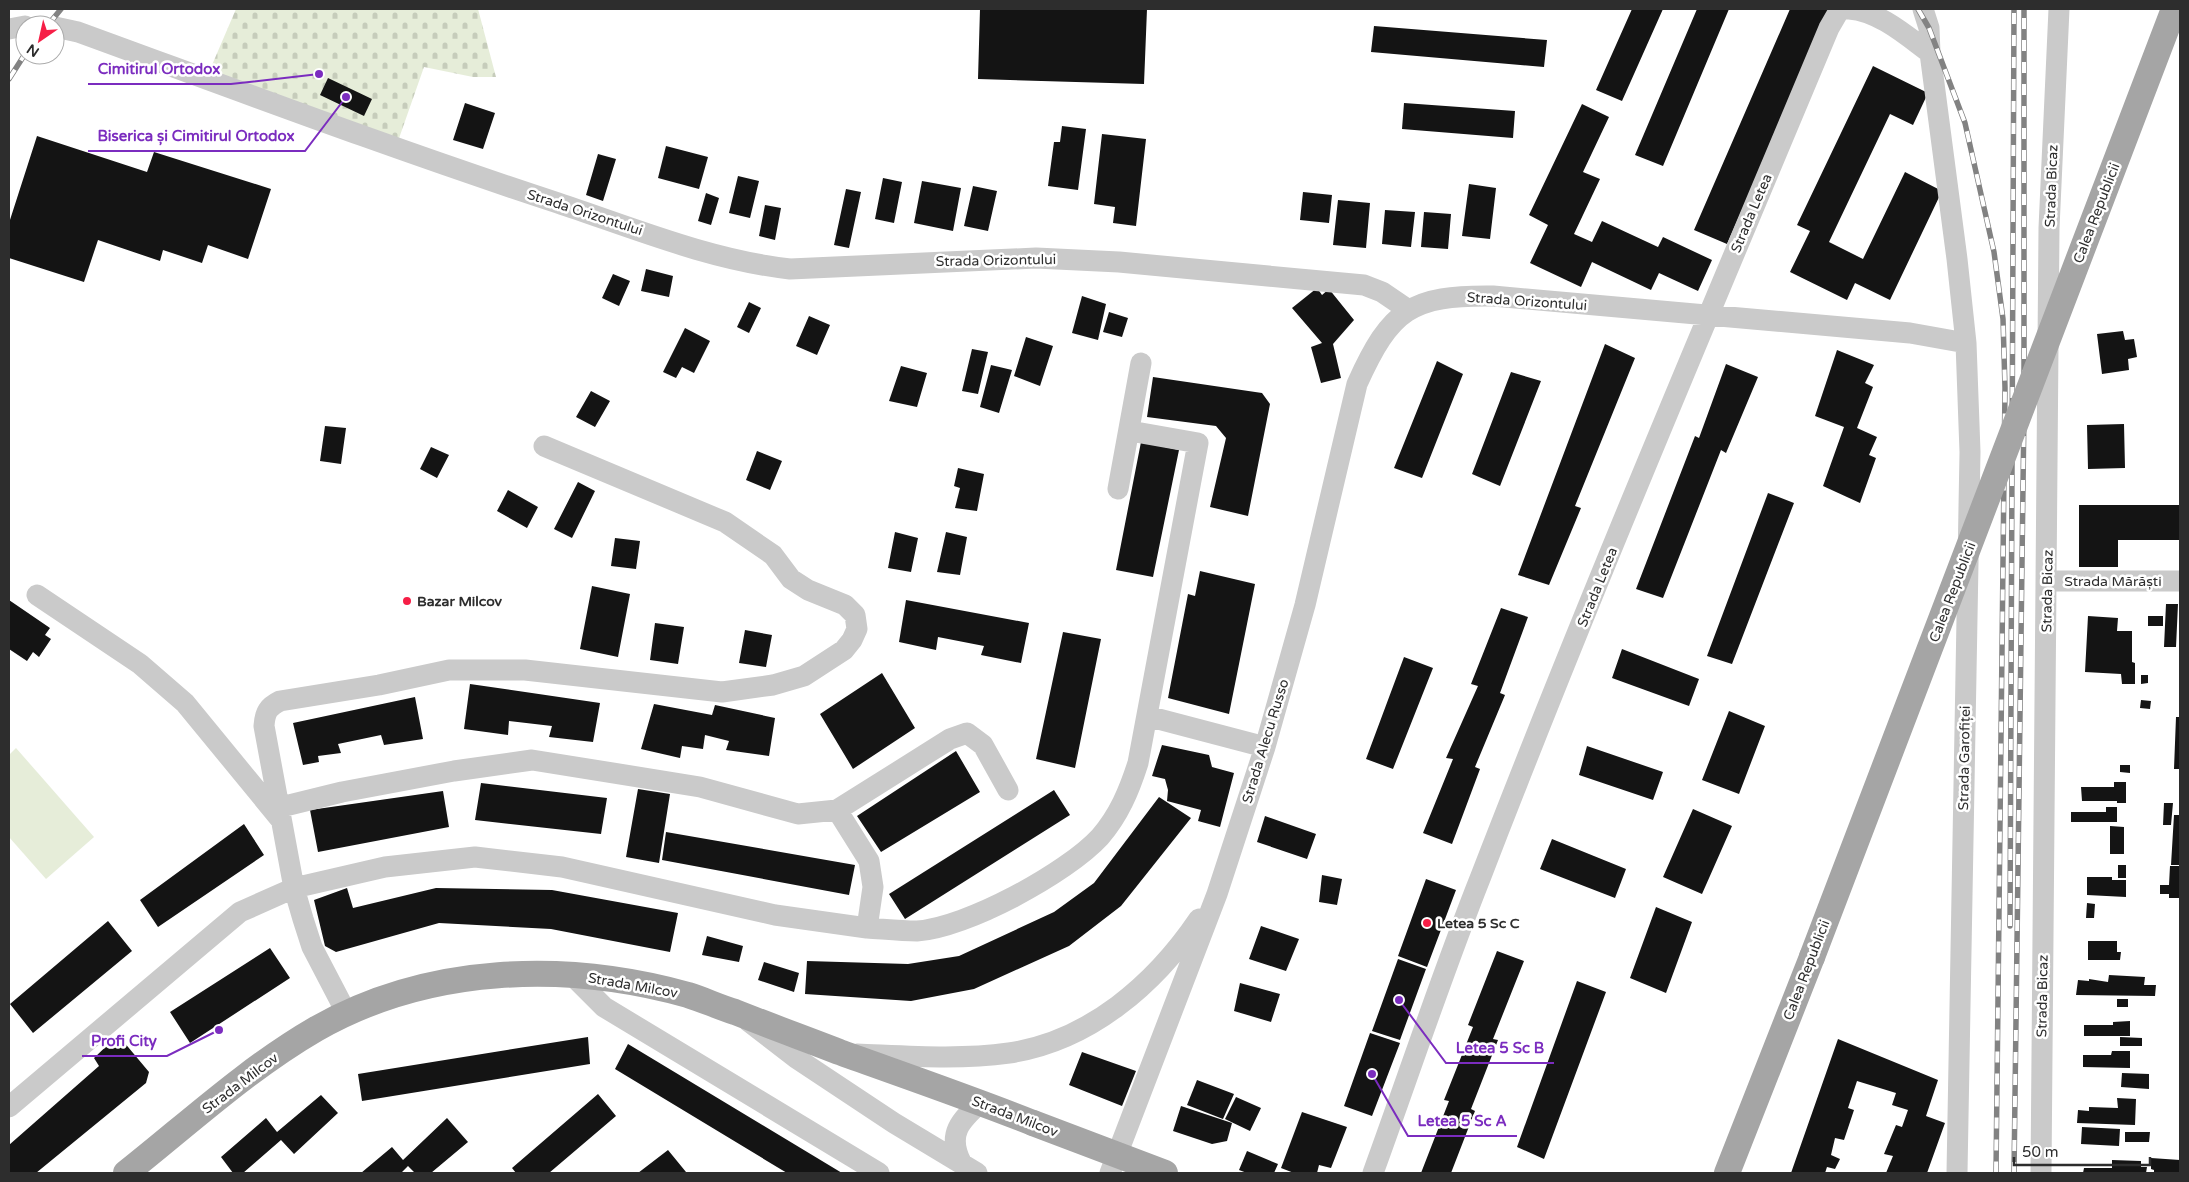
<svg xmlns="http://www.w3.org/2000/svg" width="2189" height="1182" font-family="'Varela Round',sans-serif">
  <defs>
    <pattern id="cemetery-stones" width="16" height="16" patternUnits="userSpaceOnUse" patternTransform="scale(1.25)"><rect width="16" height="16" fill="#e6edd9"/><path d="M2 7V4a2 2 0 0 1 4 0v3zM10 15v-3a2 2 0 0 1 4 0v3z" fill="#c6ccbb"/></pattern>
  </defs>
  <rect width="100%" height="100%" fill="#fff"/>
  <path fill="url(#cemetery-stones)" d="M 236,9 L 478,9 L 496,77 L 473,77 L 424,67 L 397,144 L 209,72 Z"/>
  <path fill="#e6edd9" d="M 16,748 L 94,837 L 46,879 L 9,837 L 9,755 Z"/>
  <path fill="#141414" d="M 980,9 L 1147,9 L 1144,84 L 978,79 Z
    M 1632,9 L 1663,9 L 1622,101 L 1596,90 Z
    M 1697,9 L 1729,9 L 1663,166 L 1635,155 Z
    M 1790,9 L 1830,9 L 1727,244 L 1694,230 Z
    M 1374,26 L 1547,40 L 1544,67 L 1371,52 Z
    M 1873,66 L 1928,93 L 1913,125 L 1890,114 L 1829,242 L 1863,259 L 1905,172 L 1942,191 L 1890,300 L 1855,283 L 1847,300 L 1790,272 L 1810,231 L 1797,225 Z
    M 328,78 L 372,99 L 364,116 L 320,95 Z
    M 465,103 L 495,113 L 483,149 L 453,140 Z
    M 1404,103 L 1515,111 L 1513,138 L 1402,129 Z
    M 1582,104 L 1609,117 L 1583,172 L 1600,179 L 1574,234 L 1592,242 L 1602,221 L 1658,247 L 1663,237 L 1712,260 L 1698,291 L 1659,273 L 1651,290 L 1592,262 L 1581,287 L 1530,263 L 1548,225 L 1529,215 Z
    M 1062,126 L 1086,129 L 1078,190 L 1048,186 L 1054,142 L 1060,142 Z
    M 1102,134 L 1146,139 L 1136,226 L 1113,223 L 1115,207 L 1094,204 Z
    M 37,136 L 147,172 L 154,152 L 271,189 L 248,259 L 208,245 L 202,263 L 163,250 L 160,261 L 98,240 L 84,282 L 9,258 L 9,223 Z
    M 666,146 L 708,157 L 699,189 L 658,178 Z
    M 598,154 L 616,159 L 603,201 L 586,195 Z
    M 738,176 L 759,181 L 750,218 L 729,213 Z
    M 883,178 L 902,182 L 894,223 L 875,219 Z
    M 922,181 L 961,188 L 953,231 L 914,223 Z
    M 1469,184 L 1496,188 L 1490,239 L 1462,236 Z
    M 973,186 L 997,191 L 988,231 L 964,226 Z
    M 846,189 L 861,192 L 849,248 L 834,245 Z
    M 1303,192 L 1332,195 L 1329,223 L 1300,220 Z
    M 706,193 L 719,198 L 711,225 L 698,221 Z
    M 1338,200 L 1370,203 L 1366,248 L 1333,245 Z
    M 765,205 L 781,208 L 775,240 L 759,236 Z
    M 1385,210 L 1415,212 L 1411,247 L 1382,244 Z
    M 1424,212 L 1451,214 L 1448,249 L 1421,247 Z
    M 646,269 L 673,276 L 669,297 L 641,291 Z
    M 613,274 L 630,281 L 619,306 L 602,298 Z
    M 1317,288 L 1322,295 L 1329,289 L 1354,320 L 1333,344 L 1341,378 L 1321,383 L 1311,347 L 1322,343 L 1292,308 Z
    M 1082,296 L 1106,304 L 1098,340 L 1072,333 Z
    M 749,302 L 761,308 L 749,333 L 737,327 Z
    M 1109,312 L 1128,318 L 1122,337 L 1103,332 Z
    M 809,316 L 830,325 L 817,355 L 796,346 Z
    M 685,328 L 710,341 L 694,373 L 682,367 L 676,378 L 663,372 Z
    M 2123,331 L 2125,340 L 2134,339 L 2137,357 L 2128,359 L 2129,370 L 2102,374 L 2097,334 Z
    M 1026,337 L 1053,346 L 1040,386 L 1014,376 Z
    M 1605,344 L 1635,358 L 1575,506 L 1581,508 L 1549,585 L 1518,575 Z
    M 972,349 L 988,352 L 978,394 L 962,391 Z
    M 1837,350 L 1874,365 L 1865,383 L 1873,387 L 1857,428 L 1877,437 L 1869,455 L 1876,458 L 1860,503 L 1823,486 L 1844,427 L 1815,416 Z
    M 1437,361 L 1463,374 L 1422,478 L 1394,468 Z
    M 1726,364 L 1758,377 L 1726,453 L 1721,450 L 1663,598 L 1636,589 L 1695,436 L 1699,438 Z
    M 991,365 L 1012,370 L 999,413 L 980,407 Z
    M 901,366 L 927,373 L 917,407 L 889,401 Z
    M 1511,372 L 1541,381 L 1500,486 L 1472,474 Z
    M 1153,377 L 1262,393 L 1270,404 L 1248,516 L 1210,507 L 1226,438 L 1216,426 L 1147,417 Z
    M 591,391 L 610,401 L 595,427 L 576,417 Z
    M 2124,424 L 2125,468 L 2088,469 L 2087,425 Z
    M 325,426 L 346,428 L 341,464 L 320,461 Z
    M 1141,442 L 1179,450 L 1153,577 L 1116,570 Z
    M 431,447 L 449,455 L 437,478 L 420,469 Z
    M 757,451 L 782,461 L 770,490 L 746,480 Z
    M 958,468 L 984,474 L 977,511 L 955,508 L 960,488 L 954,486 Z
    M 578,482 L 595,491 L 572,538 L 554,529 Z
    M 508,490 L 538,507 L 527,528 L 497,511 Z
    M 1768,493 L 1794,503 L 1732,664 L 1707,656 Z
    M 2079,505 L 2180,505 L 2180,540 L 2118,540 L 2118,567 L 2079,567 Z
    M 895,532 L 918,538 L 911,572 L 888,568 Z
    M 946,532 L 967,537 L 960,575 L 937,572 Z
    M 615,538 L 640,541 L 636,569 L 611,566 Z
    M 1200,571 L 1255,584 L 1229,714 L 1168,698 L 1188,594 L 1195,596 Z
    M 592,586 L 630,594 L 618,657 L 580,649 Z
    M 9,600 L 50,628 L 45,635 L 51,639 L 39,657 L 33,652 L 27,661 L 9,649 Z
    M 906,600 L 1029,623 L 1021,663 L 981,655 L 984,646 L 938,637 L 936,650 L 899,642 Z
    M 2166,604 L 2178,604 L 2176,647 L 2164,647 Z
    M 1501,608 L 1528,617 L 1500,693 L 1505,695 L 1475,767 L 1480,769 L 1452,844 L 1423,833 L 1453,759 L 1446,758 L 1478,686 L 1471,684 Z
    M 2088,616 L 2118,618 L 2117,631 L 2132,631 L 2132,662 L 2135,663 L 2135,684 L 2122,684 L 2121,674 L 2085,672 Z
    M 2148,616 L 2163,616 L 2163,626 L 2148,626 Z
    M 655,623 L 684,627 L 678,664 L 650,660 Z
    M 745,630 L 772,635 L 766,667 L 739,663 Z
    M 1063,632 L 1101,639 L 1075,768 L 1036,759 Z
    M 1622,649 L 1699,679 L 1689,706 L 1612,678 Z
    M 1404,657 L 1433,668 L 1393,769 L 1366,759 Z
    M 882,673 L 915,728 L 853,769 L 820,714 Z
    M 2141,675 L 2148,675 L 2148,683 L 2141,684 Z
    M 470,684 L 600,703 L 593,742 L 549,737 L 552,726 L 509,721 L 508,735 L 464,729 Z
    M 415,697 L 423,739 L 384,745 L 381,735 L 338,744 L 341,753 L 318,756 L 319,762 L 303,765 L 293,723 Z
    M 2141,700 L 2151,701 L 2150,709 L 2140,708 Z
    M 654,704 L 712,715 L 715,705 L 775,718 L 769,756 L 726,750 L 729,741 L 705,735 L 703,749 L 682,746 L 680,758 L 641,749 Z
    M 1729,711 L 1765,726 L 1739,794 L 1702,780 Z
    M 2176,717 L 2180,717 L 2180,769 L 2174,769 Z
    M 1162,745 L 1209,755 L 1212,767 L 1234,773 L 1220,827 L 1198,821 L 1201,810 L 1167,801 L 1168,790 L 1165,779 L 1152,776 Z
    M 1587,746 L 1663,772 L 1653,800 L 1579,775 Z
    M 956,751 L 980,792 L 881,852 L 857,816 Z
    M 2120,765 L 2130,765 L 2130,773 L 2120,772 Z
    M 2114,782 L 2126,782 L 2126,803 L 2117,803 L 2117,801 L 2082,801 L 2081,787 L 2114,787 Z
    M 481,783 L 607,798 L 601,834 L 475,820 Z
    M 638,789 L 670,794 L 659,863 L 626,857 Z
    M 1054,790 L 1070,815 L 905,919 L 889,894 Z
    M 443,791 L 449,827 L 318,852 L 310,810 Z
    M 1159,797 L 1191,818 L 1121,906 L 1069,946 L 974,989 L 911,1001 L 805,994 L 807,961 L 908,964 L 959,956 L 1054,912 L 1094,883 Z
    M 2164,803 L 2173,803 L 2171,825 L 2163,825 Z
    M 2106,807 L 2117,807 L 2117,822 L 2071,822 L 2071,812 L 2106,812 Z
    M 1693,809 L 1732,826 L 1702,894 L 1663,877 Z
    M 2174,815 L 2180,815 L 2180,865 L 2171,865 Z
    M 1265,816 L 1316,834 L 1307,859 L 1257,842 Z
    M 244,824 L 264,855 L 158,927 L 140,900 Z
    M 2110,826 L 2124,827 L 2124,854 L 2110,854 Z
    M 666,832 L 855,865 L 849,895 L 662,860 Z
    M 1552,839 L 1626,869 L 1615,898 L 1540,869 Z
    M 2118,865 L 2126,865 L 2126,878 L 2118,878 Z
    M 2170,866 L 2180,866 L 2180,898 L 2169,898 L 2169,894 L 2160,894 L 2160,885 L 2169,885 Z
    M 1322,875 L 1342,879 L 1337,905 L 1319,902 Z
    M 2087,877 L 2112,877 L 2112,880 L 2126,880 L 2126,897 L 2087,895 Z
    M 1426,879 L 1456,890 L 1427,967 L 1398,956 Z
    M 347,888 L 353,908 L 436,888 L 552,890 L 678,913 L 670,952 L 551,929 L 439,923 L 336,952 L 325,946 L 314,900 Z
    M 2087,903 L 2095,904 L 2094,918 L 2086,918 Z
    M 1656,907 L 1692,922 L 1666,993 L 1630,978 Z
    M 108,921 L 132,951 L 33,1033 L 10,1004 Z
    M 1261,926 L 1299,939 L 1286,971 L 1249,959 Z
    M 707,936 L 743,946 L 739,962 L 702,955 Z
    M 2088,941 L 2117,941 L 2117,952 L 2121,952 L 2120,960 L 2088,960 Z
    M 270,948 L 290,978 L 190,1043 L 170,1012 Z
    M 1497,951 L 1524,961 L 1493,1039 L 1498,1040 L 1471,1109 L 1475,1111 L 1451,1173 L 1421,1173 L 1449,1101 L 1444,1100 L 1473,1027 L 1468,1025 Z
    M 1398,959 L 1426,969 L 1400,1040 L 1372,1031 Z
    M 764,962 L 799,973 L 794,992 L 758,980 Z
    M 2109,975 L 2145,977 L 2144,985 L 2156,985 L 2155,996 L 2076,995 L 2078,980 L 2089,981 L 2089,979 L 2108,982 Z
    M 1577,981 L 1606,992 L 1544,1159 L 1517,1147 Z
    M 1240,983 L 1280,994 L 1271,1022 L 1234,1011 Z
    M 2117,999 L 2128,999 L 2128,1007 L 2117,1007 Z
    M 2130,1021 L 2130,1036 L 2084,1036 L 2084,1025 L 2113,1025 L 2113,1022 Z
    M 1370,1033 L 1400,1043 L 1372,1116 L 1344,1106 Z
    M 118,1035 L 149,1072 L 146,1083 L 36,1173 L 9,1173 L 9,1145 L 99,1066 L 94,1058 Z
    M 588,1037 L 590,1064 L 362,1101 L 358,1074 Z
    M 2120,1037 L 2142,1038 L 2142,1046 L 2120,1046 Z
    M 1838,1039 L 1938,1080 L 1926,1116 L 1945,1123 L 1927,1173 L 1886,1173 L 1893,1156 L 1884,1154 L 1896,1125 L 1902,1127 L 1908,1110 L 1892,1105 L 1896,1093 L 1857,1081 L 1848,1108 L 1854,1110 L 1844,1140 L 1835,1138 L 1831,1155 L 1840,1159 L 1835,1169 L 1827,1167 L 1825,1173 L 1791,1173 Z
    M 628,1044 L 842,1173 L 787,1173 L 615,1069 Z
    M 2112,1051 L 2130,1051 L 2130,1068 L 2083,1067 L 2083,1055 L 2111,1055 Z
    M 1082,1052 L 1136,1071 L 1122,1106 L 1069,1085 Z
    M 2122,1073 L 2149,1074 L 2149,1089 L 2121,1087 Z
    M 1197,1080 L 1234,1094 L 1223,1119 L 1187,1105 Z
    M 598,1094 L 616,1116 L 549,1173 L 516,1173 L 512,1168 Z
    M 321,1095 L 338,1113 L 294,1154 L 281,1140 L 243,1173 L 233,1173 L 221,1157 L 266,1118 L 277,1132 Z
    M 1236,1097 L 1261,1108 L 1250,1131 L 1225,1119 Z
    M 2117,1098 L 2136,1099 L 2135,1125 L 2077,1123 L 2078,1110 L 2089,1111 L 2089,1107 L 2118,1108 Z
    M 1181,1106 L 1232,1123 L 1227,1141 L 1212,1144 L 1173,1131 Z
    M 1302,1112 L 1347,1127 L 1331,1168 L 1319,1165 L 1317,1173 L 1294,1173 L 1281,1168 Z
    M 447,1118 L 468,1142 L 431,1173 L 415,1173 L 408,1166 L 401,1173 L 361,1173 L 392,1147 L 403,1160 Z
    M 2082,1127 L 2120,1129 L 2119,1146 L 2081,1144 Z
    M 2125,1132 L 2150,1132 L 2149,1142 L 2125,1142 Z
    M 668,1150 L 686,1172 L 684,1173 L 638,1173 Z
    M 1247,1151 L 1278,1164 L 1274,1173 L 1247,1173 L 1239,1170 Z
    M 2151,1158 L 2180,1160 L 2180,1173 L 2154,1173 L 2154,1170 L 2151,1169 Z
    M 2112,1160 L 2141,1161 L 2141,1167 L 2147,1167 L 2146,1173 L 2083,1173 L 2084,1168 L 2112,1168 Z"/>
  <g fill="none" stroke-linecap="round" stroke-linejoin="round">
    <path stroke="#cacaca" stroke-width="21" d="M 1849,9 C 1879,11 1907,36 1930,53 L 1957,259 L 1966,343 L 1970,452 L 1957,1173
      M 1923,9 L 1929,28 L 1930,53
      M 55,27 L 78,32 C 237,90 396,150 558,203 C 633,228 710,260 790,269 L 1036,258 L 1119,262 L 1364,285 L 1382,292 L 1407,309
      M 9,29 L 25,26
      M 1118,489 L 1141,363
      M 2047,581 L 2180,581
      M 37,595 L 140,664 L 185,703 L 281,820
      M 1147,716 L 1265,747
      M 281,807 L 342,792 L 454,771 L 532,760 L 700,787 L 798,814 L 837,810 L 950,739 L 967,733 L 983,745 L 1008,790
      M 867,928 C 883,929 900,931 917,931 C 966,928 1067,873 1100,837 C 1119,815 1129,791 1138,763 L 1198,443 L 1130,431
      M 571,974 L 604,1007 L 879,1173
      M 347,1014 L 312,947 L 303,919 L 294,888 L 264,726 C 265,712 268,707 280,701 L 379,685 L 449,670 L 525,670 L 722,692 L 773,685 L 804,676 L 844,650 L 852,640 L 857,629 L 855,615 L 845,605 L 808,590 L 791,579 L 773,555 L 725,522 L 544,446
      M 748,1021 L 796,1058 L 894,1123 L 977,1173
      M 857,1054 C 908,1056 959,1060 1009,1053 C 1090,1041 1155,984 1199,919
      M 9,1107 L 240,912 L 294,888 L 385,867 L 475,857 L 562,867 L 775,915 L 867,928 L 873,887 L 869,861 L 837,810
      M 961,1162 C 947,1134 960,1121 981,1102
      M 1110,1173 L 1217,894 L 1265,747 L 1305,605 L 1357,384 C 1391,309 1411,295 1493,296 L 1910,333 L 1966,343
      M 1373,1173 C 1409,1074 1442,974 1481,876 C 1591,591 1711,310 1829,28 L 1840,9
      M 2041,1173 L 2049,228 L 2059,9"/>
    <path stroke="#a5a5a5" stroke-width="26" d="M 126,1173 C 188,1124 247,1069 316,1029 C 428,965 566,961 688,995 C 704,1000 719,1007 735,1012 C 770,1026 806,1039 842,1053 C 906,1076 970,1098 1033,1123
      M 1727,1173 L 1812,957"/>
    <defs>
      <path id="rail" d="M 1918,9 L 1929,28 L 1965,123 L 1994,252 L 2003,319 L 2005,388 L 1996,1173
        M 48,25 L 61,9
        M 9,79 L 25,54
        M 2010,926 L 2014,9
        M 2014,1173 L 2024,410 L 2024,9"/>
    </defs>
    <use href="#rail" stroke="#828282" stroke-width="5.5"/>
    <use href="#rail" stroke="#fff" stroke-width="4" stroke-dasharray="11" stroke-linecap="butt"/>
    <path stroke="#a5a5a5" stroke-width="26" d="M 1812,957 L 2174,9
      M 1033,1123 L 1165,1173"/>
  </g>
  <g fill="#f61e46" stroke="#fff" stroke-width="2">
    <circle cx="407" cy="601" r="5"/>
    <circle cx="1427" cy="923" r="5"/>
  </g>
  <g text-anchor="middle" stroke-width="5" stroke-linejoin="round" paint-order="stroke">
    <g font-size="14" fill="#2d2d2d" stroke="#fff">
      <text transform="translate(2051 186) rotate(-88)" y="5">Strada Bicaz</text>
      <text transform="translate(585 212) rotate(18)" y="5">Strada Orizontului</text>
      <text transform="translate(1751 213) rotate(-67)" y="5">Strada Letea</text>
      <text transform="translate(2096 213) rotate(-69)" y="5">Calea Republicii</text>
      <text transform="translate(996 260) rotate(-1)" y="5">Strada Orizontului</text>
      <text transform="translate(1527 301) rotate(4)" y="5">Strada Orizontului</text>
      <text x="2113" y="586">Strada Mărăști</text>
      <text transform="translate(1597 587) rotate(-68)" y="5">Strada Letea</text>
      <text transform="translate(2047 591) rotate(-89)" y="5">Strada Bicaz</text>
      <text transform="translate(1952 592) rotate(-69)" y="5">Calea Republicii</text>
      <text transform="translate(1265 741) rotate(-73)" y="5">Strada Alecu Russo</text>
      <text transform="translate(1964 758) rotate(-89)" y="5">Strada Garofiței</text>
      <text transform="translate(1806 970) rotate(-69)" y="5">Calea Republicii</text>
      <text transform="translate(633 985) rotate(10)" y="5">Strada Milcov</text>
      <text transform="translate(2042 996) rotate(-89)" y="5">Strada Bicaz</text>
      <text transform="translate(240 1083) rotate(-37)" y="5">Strada Milcov</text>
      <text transform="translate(1015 1116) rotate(21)" y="5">Strada Milcov</text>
    </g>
    <g font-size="14" font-weight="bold" fill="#2d2d2d" stroke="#fff" text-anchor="start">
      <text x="417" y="606">Bazar Milcov</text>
      <text x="1437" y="928">Letea 5 Sc C</text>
    </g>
  </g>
  <path fill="none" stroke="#7b2cbf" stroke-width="2" d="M319 74L231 84H88M346 97L305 151H88M219 1030L167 1056H82M1399 1000L1446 1063H1554M1372 1074L1408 1136H1517"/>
  <g fill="#7b2cbf" stroke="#fff" stroke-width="2">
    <circle cx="319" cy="74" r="5"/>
    <circle cx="346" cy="97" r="5"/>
    <circle cx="219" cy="1030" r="5"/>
    <circle cx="1399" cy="1000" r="5"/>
    <circle cx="1372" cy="1074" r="5"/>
  </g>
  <g font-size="15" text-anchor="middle" font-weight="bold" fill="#7b2cbf" stroke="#fff" stroke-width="5" stroke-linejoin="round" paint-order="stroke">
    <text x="159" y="74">Cimitirul Ortodox</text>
    <text x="196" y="141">Biserica și Cimitirul Ortodox</text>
    <text x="124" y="1046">Profi City</text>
    <text x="1500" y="1053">Letea 5 Sc B</text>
    <text x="1462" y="1126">Letea 5 Sc A</text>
  </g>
  <rect width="2189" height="1182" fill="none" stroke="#2d2d2d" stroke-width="20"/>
  <g transform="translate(40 40) rotate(214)"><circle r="24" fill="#ffffff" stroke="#ababab"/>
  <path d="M0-4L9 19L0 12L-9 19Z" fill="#f61e46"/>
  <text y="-8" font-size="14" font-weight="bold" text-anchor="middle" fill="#2d2d2d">N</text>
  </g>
  <path d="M2014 1157v8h136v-8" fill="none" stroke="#2d2d2d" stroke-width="2.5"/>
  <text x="2022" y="1157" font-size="15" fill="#2d2d2d" stroke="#ffffff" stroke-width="4" paint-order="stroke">50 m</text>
</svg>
